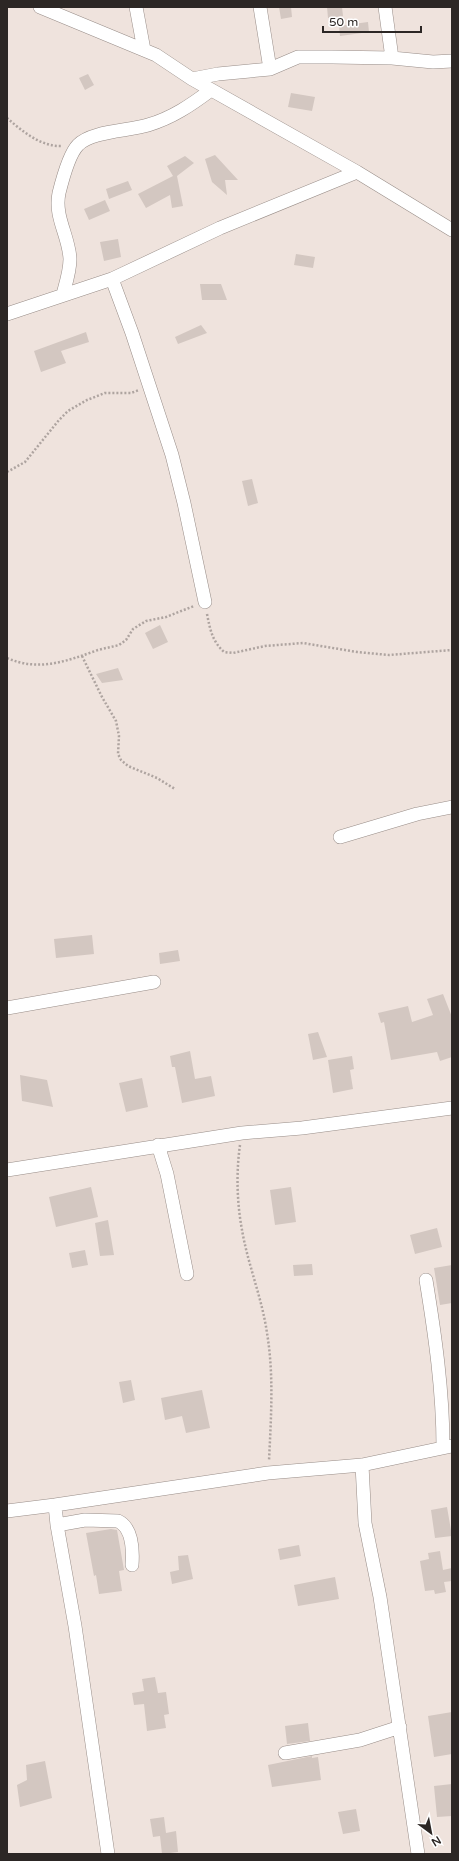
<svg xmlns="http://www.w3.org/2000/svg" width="459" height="1861" font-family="'Varela Round',sans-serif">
  <rect width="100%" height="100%" fill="#efe3dd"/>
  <path fill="#d3c7c1" d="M 279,7 L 291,7 L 292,17 L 281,19 Z
    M 327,7 L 342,7 L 343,16 L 328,18 Z
    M 368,22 L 369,32 L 340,36 L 339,26 Z
    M 88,74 L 94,85 L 85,90 L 79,78 Z
    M 291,93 L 315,97 L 312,111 L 288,107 Z
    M 215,155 L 238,180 L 225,180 L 227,195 L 212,182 L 205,159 Z
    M 185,156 L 194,163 L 177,176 L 183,206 L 172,208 L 170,195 L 146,208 L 138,194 L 173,176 L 167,166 Z
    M 128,181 L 132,190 L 109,199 L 106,189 Z
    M 105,200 L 110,211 L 89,220 L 84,209 Z
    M 118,239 L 121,257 L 104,261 L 100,242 Z
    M 296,254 L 315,257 L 313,268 L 294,265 Z
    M 200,284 L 221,284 L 227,300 L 202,300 Z
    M 201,325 L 207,333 L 178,344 L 175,337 Z
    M 86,332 L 89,342 L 61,351 L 66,363 L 41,372 L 34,351 Z
    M 252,479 L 258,503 L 248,506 L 242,481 Z
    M 160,625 L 168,642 L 153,649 L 145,633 Z
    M 118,668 L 123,680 L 102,683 L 96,674 Z
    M 92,935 L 94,954 L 56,958 L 54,939 Z
    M 178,950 L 180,961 L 160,964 L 159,953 Z
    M 443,994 L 452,1017 L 452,1057 L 440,1061 L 437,1052 L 391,1060 L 384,1022 L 381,1023 L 378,1013 L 408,1006 L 412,1022 L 433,1015 L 427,999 Z
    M 318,1032 L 327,1057 L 313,1060 L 308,1034 Z
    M 190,1051 L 195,1079 L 211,1076 L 215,1096 L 182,1103 L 175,1067 L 172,1067 L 170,1056 Z
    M 352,1056 L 354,1069 L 350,1070 L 353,1089 L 333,1093 L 328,1060 Z
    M 20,1075 L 47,1080 L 53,1107 L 22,1101 Z
    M 142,1078 L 148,1107 L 126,1112 L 119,1083 Z
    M 91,1187 L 98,1217 L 56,1227 L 49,1197 Z
    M 291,1187 L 296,1222 L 275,1225 L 270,1190 Z
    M 108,1220 L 114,1255 L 100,1256 L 95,1223 Z
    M 437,1228 L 442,1247 L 415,1254 L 410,1235 Z
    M 85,1250 L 88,1265 L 72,1268 L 69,1253 Z
    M 312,1264 L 313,1275 L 294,1276 L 293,1265 Z
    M 452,1265 L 452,1303 L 440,1305 L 434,1268 Z
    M 131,1380 L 135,1400 L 123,1403 L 119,1382 Z
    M 202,1390 L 210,1428 L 186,1433 L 182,1416 L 165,1420 L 161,1398 Z
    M 447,1507 L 452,1536 L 435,1538 L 431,1510 Z
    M 111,1529 L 117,1530 L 124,1570 L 119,1571 L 122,1591 L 99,1594 L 96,1575 L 94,1576 L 86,1533 Z
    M 299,1545 L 301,1556 L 280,1560 L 278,1549 Z
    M 440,1551 L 443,1570 L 452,1568 L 452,1581 L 444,1582 L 446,1592 L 435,1594 L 434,1590 L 425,1591 L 420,1561 L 429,1559 L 428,1553 Z
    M 188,1555 L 193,1579 L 172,1584 L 170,1572 L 179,1570 L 178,1556 Z
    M 335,1577 L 339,1599 L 298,1606 L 294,1585 Z
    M 155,1677 L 158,1693 L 166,1692 L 169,1714 L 164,1715 L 166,1728 L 147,1731 L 144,1704 L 134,1705 L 132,1693 L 144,1691 L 142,1679 Z
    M 452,1712 L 452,1754 L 434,1757 L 428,1716 Z
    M 308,1723 L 310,1741 L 287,1744 L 285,1726 Z
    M 312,1756 L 312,1758 L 318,1757 L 321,1780 L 272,1787 L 268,1765 Z
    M 45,1761 L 52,1798 L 20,1807 L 17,1785 L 27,1780 L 26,1765 Z
    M 452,1784 L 452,1816 L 437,1817 L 434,1786 Z
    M 356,1809 L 360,1831 L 343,1834 L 338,1812 Z
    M 164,1817 L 166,1833 L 176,1831 L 178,1852 L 162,1854 L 160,1836 L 153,1837 L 150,1819 Z"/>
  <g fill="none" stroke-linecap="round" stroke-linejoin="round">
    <defs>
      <path id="street" d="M 40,7 L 156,55 L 192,79 L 357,172 L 452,230
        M 136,7 L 144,50
        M 260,7 L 270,69
        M 385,7 L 392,58
        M 192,79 L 218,74 L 270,69 L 298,57 L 332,57 L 392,58 L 433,62 L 452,61
        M 112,279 L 132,333 L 172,455 L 184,503 L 205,602
        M 63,294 C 66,283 70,271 70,259 C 69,236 54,217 59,193 C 62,181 69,154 78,145 C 91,131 129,131 148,125 C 172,118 191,105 211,90
        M 7,314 L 112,279 L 220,228 L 357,172
        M 340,837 L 417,814 L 452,807
        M 7,1008 L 154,982
        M 158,1145 L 167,1174 L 187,1274
        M 7,1170 L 242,1133 L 302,1128 L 452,1108
        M 426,1280 C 435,1335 443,1391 443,1447
        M 362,1465 L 365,1523 L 380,1597 L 418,1854
        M 55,1505 L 57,1525 L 75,1626 L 108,1854
        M 7,1511 L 55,1505 L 268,1473 L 362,1465 L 452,1446
        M 57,1525 L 85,1520 L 118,1521 C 133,1528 133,1551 132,1565
        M 285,1753 L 360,1740 L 400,1727"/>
    </defs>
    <use href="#street" stroke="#988d88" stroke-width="14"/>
    <path stroke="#aea4a0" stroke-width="2.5" stroke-dasharray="2 2" stroke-linecap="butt" d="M 7,118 C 22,131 41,147 62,146
      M 7,472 L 25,462 L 59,420 L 68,411 L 87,400 L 105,393 L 131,393 L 139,390
      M 207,614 C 210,629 212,641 224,652 L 233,653 L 265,646 L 303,643 L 357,652 L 389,655 L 452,650
      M 82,656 L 102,697 L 116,721 L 119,736 L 118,754 L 121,760 L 128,766 L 157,778 L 175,789
      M 7,658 C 39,672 67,661 98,650 C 105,648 112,647 119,645 L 126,640 L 133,629 L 146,621 L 166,617 L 194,606
      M 240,1145 C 236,1173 237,1203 242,1230 C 248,1265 262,1298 267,1333 C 274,1375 271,1418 269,1461"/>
    <use href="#street" stroke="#fff" stroke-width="13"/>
  </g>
  <rect width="459" height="1861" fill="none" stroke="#2c2725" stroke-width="16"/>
  <g transform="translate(431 1833) rotate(148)" stroke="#ffffff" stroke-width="3" paint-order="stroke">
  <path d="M0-3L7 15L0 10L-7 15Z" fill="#2c2725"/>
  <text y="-6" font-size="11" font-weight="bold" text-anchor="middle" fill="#2c2725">N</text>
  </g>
  <path d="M323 26v6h98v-6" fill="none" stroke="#2c2725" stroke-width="2"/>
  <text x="329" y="26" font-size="12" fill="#2c2725" stroke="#ffffff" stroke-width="3" paint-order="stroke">50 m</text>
</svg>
